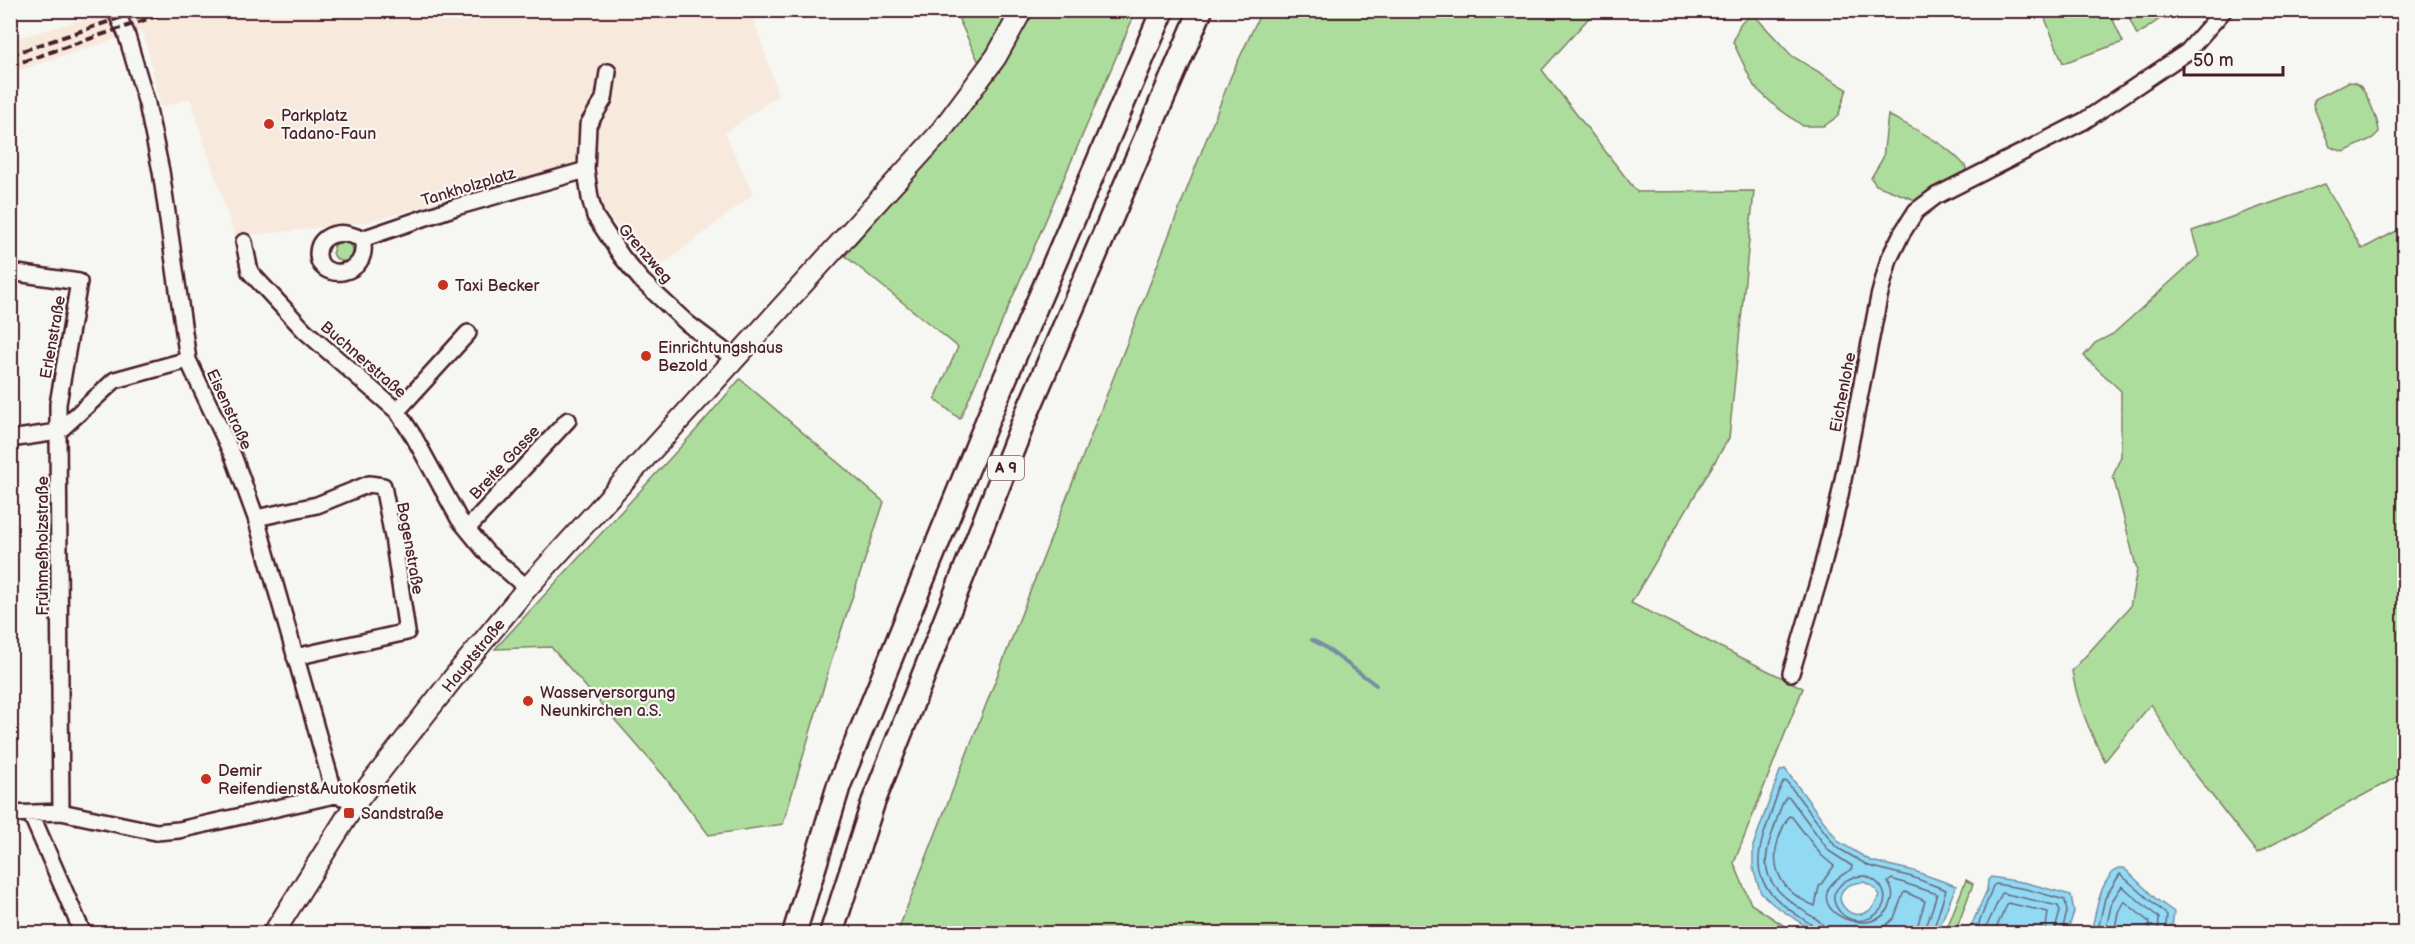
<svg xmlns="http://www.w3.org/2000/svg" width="2415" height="944" font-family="'Balsamiq Sans',sans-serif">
  <rect width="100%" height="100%" fill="#f6f6f2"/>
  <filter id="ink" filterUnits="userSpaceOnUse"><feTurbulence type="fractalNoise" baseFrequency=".0167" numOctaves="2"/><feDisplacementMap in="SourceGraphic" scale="12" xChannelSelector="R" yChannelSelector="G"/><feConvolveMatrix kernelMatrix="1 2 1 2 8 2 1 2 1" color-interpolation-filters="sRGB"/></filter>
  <g filter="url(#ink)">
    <path fill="#f7e9dc" d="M 751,10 L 778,95 L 725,133 L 753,194 L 654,272 L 569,167 L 367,222 L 235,237 L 190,98 L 161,107 L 143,30 L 11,73 L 11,40 L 111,11 Z"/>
    <path fill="#addd9c" stroke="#7c7e64" stroke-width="1.5" d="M 1262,10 L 1595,11 L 1542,70 L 1637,192 L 1754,191 L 1729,438 L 1631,603 L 1803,688 L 1734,863 L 1751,904 L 1795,933 L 897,933 L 1231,76 Z
      M 955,11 L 1136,11 L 960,419 L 935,399 L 958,347 L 845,256 L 989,84 Z
      M 2042,11 L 2109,11 L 2123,42 L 2063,63 Z
      M 2126,11 L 2171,11 L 2137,35 Z
      M 1753,14 L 1792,56 L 1847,89 L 1838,116 L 1824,126 L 1803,126 L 1775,106 L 1754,86 L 1733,42 L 1740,24 Z
      M 2348,82 C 2350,82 2355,82 2357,84 C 2366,88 2379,123 2379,132 L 2373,138 L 2344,152 L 2330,147 L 2313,105 L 2315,99 Z
      M 1888,115 C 1915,129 1946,143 1966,167 L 1965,172 L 1926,192 L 1918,201 L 1876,185 L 1871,178 L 1883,158 Z
      M 2325,184 L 2362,249 L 2404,227 L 2404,773 L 2257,853 L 2181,756 L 2151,704 L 2105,761 C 2090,733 2077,703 2072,671 L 2130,607 L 2137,570 L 2113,476 L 2121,456 L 2121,391 L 2084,356 L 2095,343 L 2113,334 L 2199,256 L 2192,231 Z
      M333 251a10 10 0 1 1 20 0a10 10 0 1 1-20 0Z
      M 740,379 L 884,502 L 834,652 L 783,824 L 709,835 L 664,776 L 551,647 L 495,649 L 697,429 Z
      M 1966,880 L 1973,884 L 1955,933 L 1945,933 Z"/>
    <path fill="#92d9f4" stroke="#758fa4" stroke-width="1.5" fill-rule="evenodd" d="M 1785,769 L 1839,842 L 1871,861 L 1914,871 L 1956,886 L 1937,933 L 1816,933 L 1774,905 L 1761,893 L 1753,869 L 1753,846 L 1780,771 ZM 1864,882 L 1874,887 L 1880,895 C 1859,944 1812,885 1864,882 Z
      M 2118,868 L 2124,868 L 2156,899 L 2174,912 L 2171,933 L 2090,933 C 2098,911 2097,884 2118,868 Z
      M 1991,877 L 2027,883 L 2071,895 L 2074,912 L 2067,933 L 1968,933 L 1987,890 L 1988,880 Z"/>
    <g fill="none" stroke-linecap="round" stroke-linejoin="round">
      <path stroke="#67697b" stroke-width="1.5" d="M 1789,816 L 1792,817 L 1821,855 L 1834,866 L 1819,887 L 1815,906 C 1771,888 1766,854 1789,816 Z
        M 1866,876 C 1908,894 1870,935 1843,915 C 1836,909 1833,903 1834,894 C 1841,881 1850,876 1866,876 Z
        M 1817,934 C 1817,926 1812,925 1806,921 C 1763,893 1748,876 1767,825 C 1772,811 1776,793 1784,781 L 1787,782 L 1836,847 L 1869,866 L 1912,877 L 1946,890 L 1932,934
        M 1825,934 C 1824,922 1817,919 1808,914 C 1772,889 1756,876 1773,831 C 1777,820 1780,806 1786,797 L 1790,798 L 1829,851 L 1852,866 L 1851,870 C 1786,903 1868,944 1889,908 C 1894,897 1894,892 1888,882 L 1892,879 L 1937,894 L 1924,934
        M 1877,934 L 1894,918 L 1903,894 L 1905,892 L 1925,901 L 1915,934
        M 1975,934 L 1993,886 L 1996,884 L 2026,889 L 2065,900 L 2067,912 L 2061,934
        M 1983,934 L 2002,893 L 2058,906 L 2060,911 L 2054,934
        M 1993,934 L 2008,903 L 2048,912 L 2045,934
        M 2097,934 L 2105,898 L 2120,874 L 2167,915 L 2165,934
        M 2105,934 L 2112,901 L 2122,886 L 2159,918 L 2158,934
        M 2114,934 L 2118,912 L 2124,901 L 2149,922 L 2149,934"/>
      <path stroke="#758fa4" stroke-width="4" d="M 1312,640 L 1322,645 L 1376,685"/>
      <defs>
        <path id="minor" d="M 115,10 L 126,33 L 147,104 L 161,171 L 188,360 L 234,458 L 256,518 L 335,795 L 357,801
          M 608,72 L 604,99 L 588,125 L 586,170 L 590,198 L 595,216 L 622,257 L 642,281 L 687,323 L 735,359
          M 362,239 C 372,277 318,283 318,254 C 318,247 320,242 326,238 C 338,230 350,234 362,239 L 456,207 L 586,170
          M 244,242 L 250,272 L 304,330 L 397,411 L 414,437 L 459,519 L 486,552 L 527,588
          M 10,272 L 79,282 L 58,404 L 58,432 L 10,439
          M 397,411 L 468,333
          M 256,518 L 317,505 L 369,484 L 383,486 L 393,537 L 407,632 L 295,657
          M 467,529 L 568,420
          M 1791,673 L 1820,576 L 1839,500 L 1879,297 L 1889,259 L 1902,233 L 1916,211 L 1936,196 L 2084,121 L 2187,52 L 2224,10
          M 61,812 L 58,432 L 115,380 L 188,360
          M 10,814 L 61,812 L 156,832 L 179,830 L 335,795
          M 31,814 L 81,929"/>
        <path id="major" d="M 273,934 L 357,801 L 462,667 L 527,588 L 938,135 L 996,57 L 1022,10"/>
        <path id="highway" d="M 794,934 L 839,785 L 995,402 L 1163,10
          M 831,934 L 873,803 L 1027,413 L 1201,10"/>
      </defs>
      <use href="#minor" stroke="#4a1f2b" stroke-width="20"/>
      <use href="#major" stroke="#4a1f2b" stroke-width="24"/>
      <use href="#highway" stroke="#4a1f2b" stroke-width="27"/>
      <use href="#minor" stroke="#f6f6f2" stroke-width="15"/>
      <use href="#major" stroke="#f6f6f2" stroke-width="20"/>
      <use href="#highway" stroke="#f6f6f2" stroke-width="22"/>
      <path stroke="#4a1f2b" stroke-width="4" stroke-dasharray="9 4.5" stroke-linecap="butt" d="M 10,55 L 143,10
        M 10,66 L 174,10"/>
    </g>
  </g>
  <g fill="#c8321e" stroke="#f6f6f2" stroke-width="2">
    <circle cx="269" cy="124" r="6"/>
    <circle cx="443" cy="285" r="6"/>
    <circle cx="646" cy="356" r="6"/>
    <circle cx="528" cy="701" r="6"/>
    <circle cx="206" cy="779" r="6"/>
    <rect x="343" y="807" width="12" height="12" rx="3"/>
  </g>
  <g text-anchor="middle" stroke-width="4.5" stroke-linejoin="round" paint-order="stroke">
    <rect fill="#f6f6f2" stroke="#7e6067" stroke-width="1.5" x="988" y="456" width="36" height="24" rx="4.5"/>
    <g font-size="15" font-weight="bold" fill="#4a1f2b">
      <text x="1006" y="473">A 9</text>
    </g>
    <g font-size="16" fill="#4a1f2b" stroke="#f6f6f2" text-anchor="start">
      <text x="281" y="121">Parkplatz<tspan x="281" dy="18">Tadano-Faun</tspan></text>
      <text x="455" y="291">Taxi Becker</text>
      <text x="658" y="353">Einrichtungshaus<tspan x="658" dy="18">Bezold</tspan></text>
      <text x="540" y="698">Wasserversorgung<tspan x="540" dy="18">Neunkirchen a.S.</tspan></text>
      <text x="218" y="776">Demir<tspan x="218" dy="18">Reifendienst&amp;Autokosmetik</tspan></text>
      <text x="361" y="819">Sandstraße</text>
    </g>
    <g font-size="16" fill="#4a1f2b" stroke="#f6f6f2">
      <text transform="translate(468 186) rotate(-17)" y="6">Tankholzplatz</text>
      <text transform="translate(646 253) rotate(49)" y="6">Grenzweg</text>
      <text transform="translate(52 337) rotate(-80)" y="6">Erlenstraße</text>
      <text transform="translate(364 359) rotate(41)" y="6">Buchnerstraße</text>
      <text transform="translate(1842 392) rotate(-79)" y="6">Eichenlohe</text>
      <text transform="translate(230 409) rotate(65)" y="6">Eisenstraße</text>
      <text transform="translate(504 462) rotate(-47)" y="6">Breite Gasse</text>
      <text transform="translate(42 546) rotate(-90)" y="6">Frühmeßholzstraße</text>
      <text transform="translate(411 548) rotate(80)" y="6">Bogenstraße</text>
      <text transform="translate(473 655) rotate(-51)" y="6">Hauptstraße</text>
    </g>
  </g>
  <rect width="2415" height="944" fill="none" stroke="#f6f6f2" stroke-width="36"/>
  <rect x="18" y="18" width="2379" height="908" fill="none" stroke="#4a1f2b" stroke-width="2" filter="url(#ink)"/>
  <path d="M2184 66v9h99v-9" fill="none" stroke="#4a1f2b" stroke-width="3"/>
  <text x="2193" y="66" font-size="18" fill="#4a1f2b" stroke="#f6f6f2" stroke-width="4.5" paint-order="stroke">50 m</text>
</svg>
